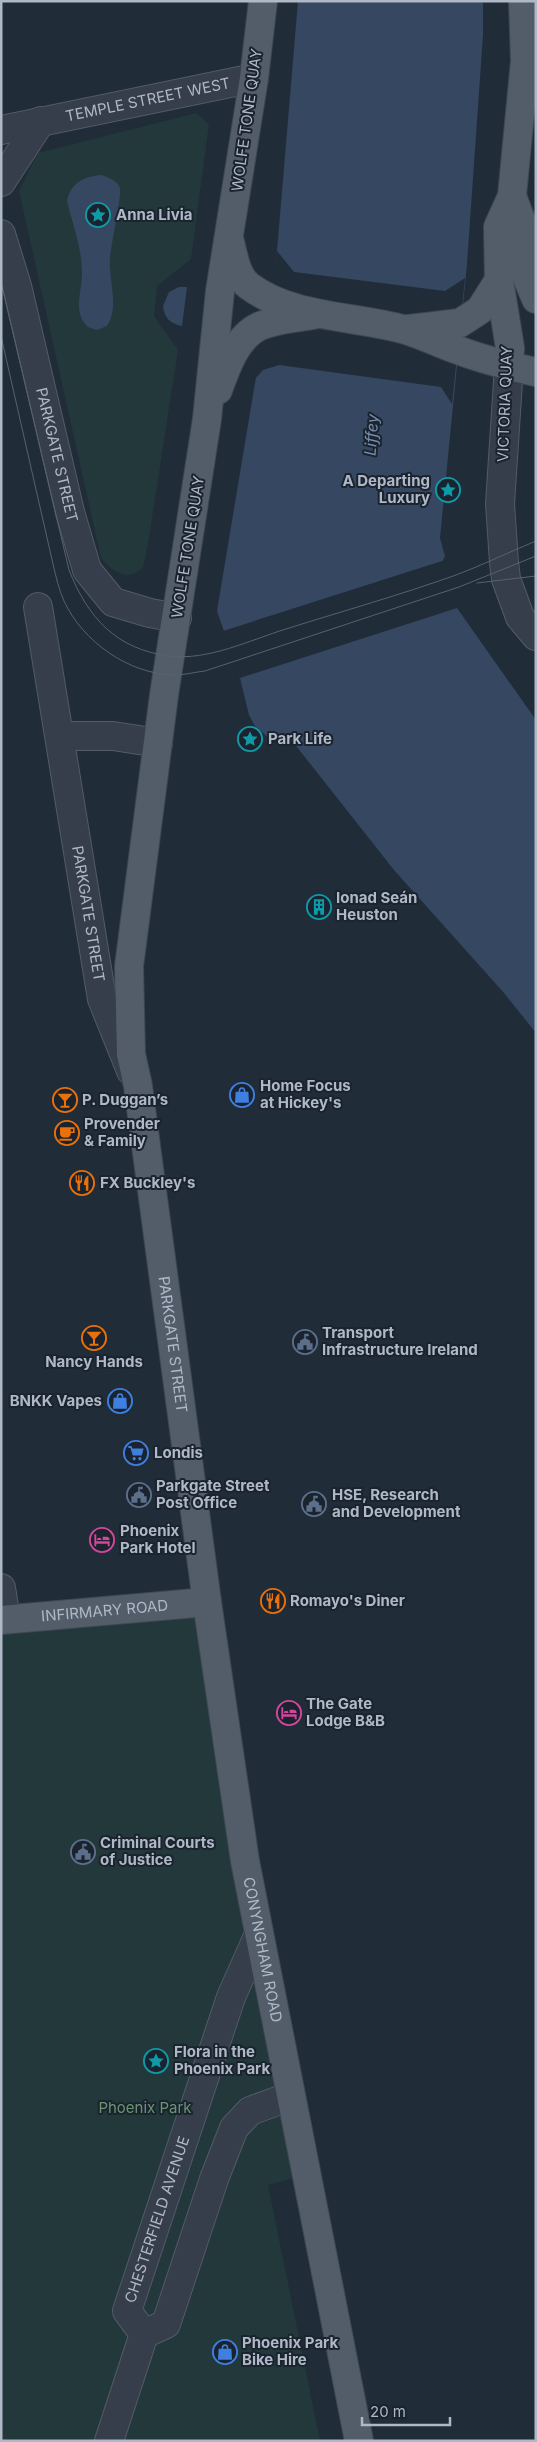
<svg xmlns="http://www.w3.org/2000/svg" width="537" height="2442" font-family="Inter,sans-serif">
  <rect width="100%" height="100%" fill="#212c39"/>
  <path fill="#23383a" d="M 196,113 L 209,124 L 191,259 L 157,286 L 154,316 L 178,350 L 148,544 L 143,567 C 127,583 113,572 101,558 L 19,191 L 38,153 Z
    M 207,1602 L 306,2175 L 268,2185 L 320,2441 L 1,2441 L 1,1620 Z"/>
  <path fill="#354761" d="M 298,1 L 483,1 L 483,35 L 467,264 L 440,538 L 445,556 L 442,562 L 457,608 L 536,720 L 536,1033 L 504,993 L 394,870 L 293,742 L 271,740 L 255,726 L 249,715 L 240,678 L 217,611 L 277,251 Z
    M 102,175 C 109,178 117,180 120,188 C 122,194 111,246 110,257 C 108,279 120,306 107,326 L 97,330 L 88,327 C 72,312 82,292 82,274 C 82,248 73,226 67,201 C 71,182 85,176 102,175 Z
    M 179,287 L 187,287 L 182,326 C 170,324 164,317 163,306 L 169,292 Z"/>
  <path fill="#212c39" d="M 277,251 L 294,272 L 445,291 L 465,278 L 452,404 L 441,387 L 279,365 L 263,370 L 254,380 Z
    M 442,561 L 457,608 L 240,678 L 223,631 Z"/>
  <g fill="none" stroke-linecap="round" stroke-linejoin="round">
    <defs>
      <g id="minor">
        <path id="s1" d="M 1,130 L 254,78"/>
        <path d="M 1,182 L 41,121"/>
        <path id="s2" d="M 1,234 L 17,286 L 70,512 L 87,570 L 113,602 L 150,613 L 177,618"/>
        <path d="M 509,366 L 500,504 L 504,562 L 506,579 L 520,617 L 536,636"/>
        <path id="s3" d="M 38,607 L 102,999 L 131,1071"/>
        <path d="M 60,736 L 113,736 L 158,743"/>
        <path d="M 1,1588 L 6,1619"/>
        <path id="s4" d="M 144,2334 L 127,2311 L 231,1997 L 259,1934"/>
        <path d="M 109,2441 L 144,2334 L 166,2324 L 214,2179 L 234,2128 L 250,2111 L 291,2096"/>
      </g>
      <g id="major">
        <path id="s5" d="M 263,1 L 254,78 L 220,291 L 207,419 L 164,695 L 131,951 L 129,966 L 131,1054 L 138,1086 L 207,1602 L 245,1861 L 359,2441"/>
        <path d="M 512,196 L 521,220 L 523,268 L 536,299"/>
        <path d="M 230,242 C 234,257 236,276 249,286 C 294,319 354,315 406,330 C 422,335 439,343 455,349 C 481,359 508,366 536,372"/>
        <path d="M 409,329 L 460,323 L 480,310 L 499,280"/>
        <path d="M 509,366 L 510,348 L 499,280 L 498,227 L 512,196 L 525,61 L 523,1"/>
        <path d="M 218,390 C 226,368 236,337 260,326 C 277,319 299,318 317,314"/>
        <path id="s6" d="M 1,1620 L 207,1602"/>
      </g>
    </defs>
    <use href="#minor" stroke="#525b67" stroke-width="30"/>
    <use href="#major" stroke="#3e4753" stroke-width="30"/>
    <use href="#minor" stroke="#353e4a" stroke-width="28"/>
    <use href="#major" stroke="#535d6a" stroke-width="28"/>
    <path stroke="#576271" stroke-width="1" d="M 1,282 L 69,570 C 88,618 116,649 169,656 C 208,661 250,640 286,629 C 343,611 400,595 456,575 C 483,565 509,552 536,541
      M 1,336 L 53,564 C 56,577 59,590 64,601 C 83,642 129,674 174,675 C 185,675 195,672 205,671 L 459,587 L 536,556
      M 477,583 L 536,576"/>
  </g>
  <defs>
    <symbol id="sight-ring" viewBox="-11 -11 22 22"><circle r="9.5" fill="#1a232e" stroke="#0f9aa8" stroke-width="1.5"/><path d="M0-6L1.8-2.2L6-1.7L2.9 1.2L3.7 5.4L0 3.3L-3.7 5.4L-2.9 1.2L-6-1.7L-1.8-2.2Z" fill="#0f9aa8"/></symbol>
    <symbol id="building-ring" viewBox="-11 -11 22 22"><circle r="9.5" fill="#1a232e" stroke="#0f9aa8" stroke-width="1.5"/><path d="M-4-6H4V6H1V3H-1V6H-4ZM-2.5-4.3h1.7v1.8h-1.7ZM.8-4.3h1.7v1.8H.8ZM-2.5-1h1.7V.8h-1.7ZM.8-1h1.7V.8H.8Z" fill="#0f9aa8"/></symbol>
    <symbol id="shop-ring" viewBox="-11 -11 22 22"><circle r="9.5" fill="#1a232e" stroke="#3f7fe0" stroke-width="1.5"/><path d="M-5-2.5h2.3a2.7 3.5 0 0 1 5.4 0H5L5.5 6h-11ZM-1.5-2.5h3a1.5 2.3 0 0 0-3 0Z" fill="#3f7fe0"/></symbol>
    <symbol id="bar-ring" viewBox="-11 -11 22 22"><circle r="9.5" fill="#1a232e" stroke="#e8710a" stroke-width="1.5"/><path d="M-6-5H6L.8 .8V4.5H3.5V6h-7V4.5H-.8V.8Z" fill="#e8710a"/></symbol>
    <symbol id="cafe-ring" viewBox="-11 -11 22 22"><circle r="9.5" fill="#1a232e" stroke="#e8710a" stroke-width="1.5"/><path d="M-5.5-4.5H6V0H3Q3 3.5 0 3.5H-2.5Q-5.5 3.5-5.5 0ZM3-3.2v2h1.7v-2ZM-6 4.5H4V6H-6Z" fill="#e8710a"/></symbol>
    <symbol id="restaurant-ring" viewBox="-11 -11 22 22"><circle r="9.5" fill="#1a232e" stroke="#e8710a" stroke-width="1.5"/><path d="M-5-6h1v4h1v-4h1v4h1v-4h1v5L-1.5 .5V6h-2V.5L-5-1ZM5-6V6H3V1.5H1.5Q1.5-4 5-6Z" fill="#e8710a"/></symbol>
    <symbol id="civic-ring" viewBox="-11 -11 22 22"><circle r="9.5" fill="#1a232e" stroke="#5c6f8a" stroke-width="1.5"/><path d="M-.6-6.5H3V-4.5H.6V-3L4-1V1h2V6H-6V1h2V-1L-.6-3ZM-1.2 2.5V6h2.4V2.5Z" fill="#5c6f8a"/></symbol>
    <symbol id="supermarket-ring" viewBox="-11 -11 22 22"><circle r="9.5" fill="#1a232e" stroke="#3f7fe0" stroke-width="1.5"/><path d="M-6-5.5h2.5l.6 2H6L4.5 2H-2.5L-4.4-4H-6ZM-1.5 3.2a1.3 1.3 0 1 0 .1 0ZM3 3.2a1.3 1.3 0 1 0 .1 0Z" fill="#3f7fe0"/></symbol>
    <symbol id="hotel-ring" viewBox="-11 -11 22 22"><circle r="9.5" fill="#1a232e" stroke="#d1479c" stroke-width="1.5"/><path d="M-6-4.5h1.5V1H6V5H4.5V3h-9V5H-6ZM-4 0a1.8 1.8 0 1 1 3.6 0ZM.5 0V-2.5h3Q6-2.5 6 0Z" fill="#d1479c"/></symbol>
  </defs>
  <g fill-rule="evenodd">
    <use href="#sight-ring" x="84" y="201" width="28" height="28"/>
    <use href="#sight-ring" x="434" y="476" width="28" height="28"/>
    <use href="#sight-ring" x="236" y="725" width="28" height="28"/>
    <use href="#building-ring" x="305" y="893" width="28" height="28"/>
    <use href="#shop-ring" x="228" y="1081" width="28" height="28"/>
    <use href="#bar-ring" x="51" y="1086" width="28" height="28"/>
    <use href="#cafe-ring" x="53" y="1119" width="28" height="28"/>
    <use href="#restaurant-ring" x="68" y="1169" width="28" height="28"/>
    <use href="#bar-ring" x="80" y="1324" width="28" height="28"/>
    <use href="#civic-ring" x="291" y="1328" width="28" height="28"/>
    <use href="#shop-ring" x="106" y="1387" width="28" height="28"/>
    <use href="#supermarket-ring" x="122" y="1439" width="28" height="28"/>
    <use href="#civic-ring" x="125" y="1481" width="28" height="28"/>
    <use href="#civic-ring" x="300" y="1490" width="28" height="28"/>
    <use href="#hotel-ring" x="88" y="1526" width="28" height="28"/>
    <use href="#restaurant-ring" x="259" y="1587" width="28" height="28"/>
    <use href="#hotel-ring" x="275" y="1699" width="28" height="28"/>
    <use href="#civic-ring" x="69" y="1838" width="28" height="28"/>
    <use href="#sight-ring" x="142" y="2047" width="28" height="28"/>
    <use href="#shop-ring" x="211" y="2338" width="28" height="28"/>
  </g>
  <g text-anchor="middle" stroke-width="4" stroke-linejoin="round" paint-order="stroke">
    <g font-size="15" fill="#afb8c6" stroke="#1a232e">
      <text dy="5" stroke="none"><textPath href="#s1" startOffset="150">TEMPLE STREET WEST</textPath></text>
      <text transform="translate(247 120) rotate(-82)" y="5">WOLFE TONE QUAY</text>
      <text transform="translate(505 404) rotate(-88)" y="5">VICTORIA QUAY</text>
      <text dy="5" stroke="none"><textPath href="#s2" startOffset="228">PARKGATE STREET</textPath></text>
      <text transform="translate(188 547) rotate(-81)" y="5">WOLFE TONE QUAY</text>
      <text dy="5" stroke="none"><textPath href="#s3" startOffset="311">PARKGATE STREET</textPath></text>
      <text dy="5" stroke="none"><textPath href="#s5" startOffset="1356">PARKGATE STREET</textPath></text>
      <text dy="5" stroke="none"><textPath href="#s6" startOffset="104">INFIRMARY ROAD</textPath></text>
      <text dy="5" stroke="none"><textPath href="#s5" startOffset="1968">CONYNGHAM ROAD</textPath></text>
      <text dy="5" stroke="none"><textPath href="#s4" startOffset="125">CHESTERFIELD AVENUE</textPath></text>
    </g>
    <g font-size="15" font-weight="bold" fill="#afb8c6" stroke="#1a232e" text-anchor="start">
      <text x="116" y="220">Anna Livia</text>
      <text x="430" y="486" text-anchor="end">A Departing<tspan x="430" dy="17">Luxury</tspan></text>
      <text x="268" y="744">Park Life</text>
      <text x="336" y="903">Ionad Seán<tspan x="336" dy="17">Heuston</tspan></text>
      <text x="260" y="1091">Home Focus<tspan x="260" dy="17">at Hickey's</tspan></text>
      <text x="82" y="1105">P. Duggan’s</text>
      <text x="84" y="1129">Provender<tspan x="84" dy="17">&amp; Family</tspan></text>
      <text x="100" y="1188">FX Buckley's</text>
      <text x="322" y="1338">Transport<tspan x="322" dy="17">Infrastructure Ireland</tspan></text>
      <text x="94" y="1367" text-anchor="middle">Nancy Hands</text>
      <text x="102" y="1406" text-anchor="end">BNKK Vapes</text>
      <text x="154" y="1458">Londis</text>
      <text x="156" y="1491">Parkgate Street<tspan x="156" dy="17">Post Office</tspan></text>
      <text x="332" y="1500">HSE, Research<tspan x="332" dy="17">and Development</tspan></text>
      <text x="120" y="1536">Phoenix<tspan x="120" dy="17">Park Hotel</tspan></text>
      <text x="290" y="1606">Romayo's Diner</text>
      <text x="306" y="1709">The Gate<tspan x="306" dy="17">Lodge B&amp;B</tspan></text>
      <text x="100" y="1848">Criminal Courts<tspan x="100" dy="17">of Justice</tspan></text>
      <text x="174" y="2057">Flora in the<tspan x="174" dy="17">Phoenix Park</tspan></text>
      <text x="242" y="2348">Phoenix Park<tspan x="242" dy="17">Bike Hire</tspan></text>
    </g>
    <g font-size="15" fill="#679771" stroke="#1a232e">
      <text x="145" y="2113">Phoenix Park</text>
    </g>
    <g font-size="16" font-style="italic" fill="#778fae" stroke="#1a232e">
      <text transform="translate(371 435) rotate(-86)" y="6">Liffey</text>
    </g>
  </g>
  <rect width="537" height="2442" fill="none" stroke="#afb8c6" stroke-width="5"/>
  <path d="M362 2417v8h88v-8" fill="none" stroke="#afb8c6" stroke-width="2.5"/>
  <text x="370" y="2417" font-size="15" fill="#afb8c6" stroke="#1a232e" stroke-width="4" paint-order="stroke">20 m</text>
</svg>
